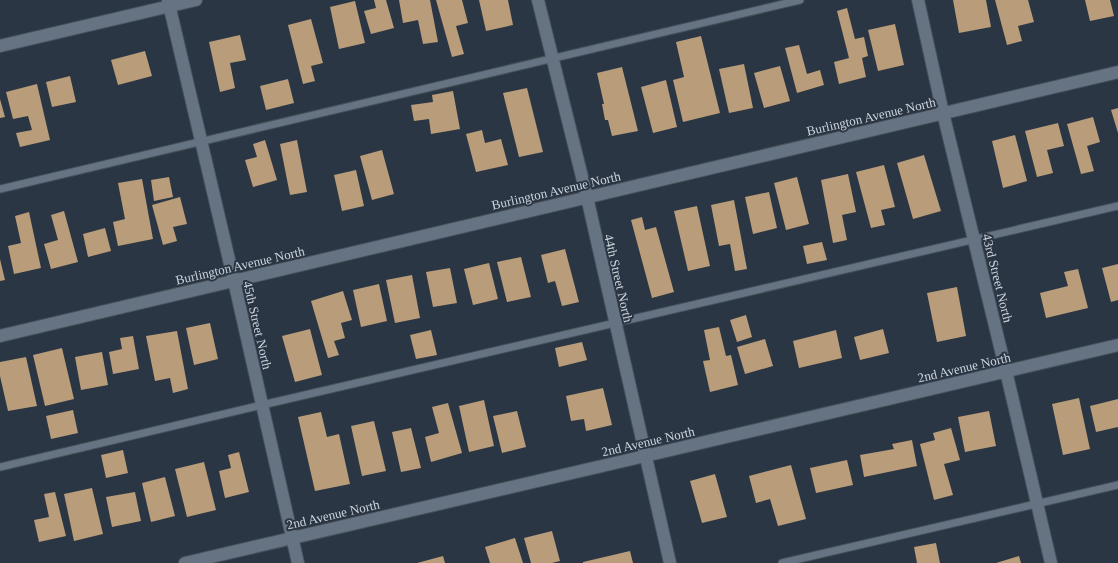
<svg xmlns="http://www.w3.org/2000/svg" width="1118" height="563" font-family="Georgia,serif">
  <rect width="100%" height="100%" fill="#2b3644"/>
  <path fill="#b99c79" d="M 374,0 L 386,0 L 394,28 L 371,34 L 364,11 L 376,8 Z
    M 399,0 L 430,0 L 438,42 L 423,44 L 418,20 L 403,23 Z
    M 436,0 L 462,0 L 468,23 L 456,26 L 464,54 L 452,57 Z
    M 479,0 L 508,0 L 513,25 L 486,31 Z
    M 953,0 L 986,0 L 991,27 L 959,33 Z
    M 995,0 L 1028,0 L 1034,22 L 1018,26 L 1022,41 L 1007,45 Z
    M 1085,0 L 1110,0 L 1114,16 L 1090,21 Z
    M 355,1 L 365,43 L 339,49 L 330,7 Z
    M 847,8 L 855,39 L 864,37 L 868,56 L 862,58 L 866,77 L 839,84 L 834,62 L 849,58 L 837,11 Z
    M 311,19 L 323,63 L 311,66 L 315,81 L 303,84 L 288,25 Z
    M 895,24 L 904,65 L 878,71 L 868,30 Z
    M 240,35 L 246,60 L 230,63 L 235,88 L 220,92 L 209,42 Z
    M 701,36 L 720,113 L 683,122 L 673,80 L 684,77 L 676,42 Z
    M 799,45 L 807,74 L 820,70 L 824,85 L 797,93 L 785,48 Z
    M 145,51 L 152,76 L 118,85 L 111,60 Z
    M 744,64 L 753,108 L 729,113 L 719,69 Z
    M 780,66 L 790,101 L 764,108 L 754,73 Z
    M 622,67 L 638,131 L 612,136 L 608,120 L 605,120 L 602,104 L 604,104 L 597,73 Z
    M 70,76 L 76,102 L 52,107 L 46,82 Z
    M 288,79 L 294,103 L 266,110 L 260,86 Z
    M 666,80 L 677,127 L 653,133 L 641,87 Z
    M 37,84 L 50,140 L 20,147 L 16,133 L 32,130 L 28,116 L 13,119 L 6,92 Z
    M 527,88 L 543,152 L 519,157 L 503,93 Z
    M 453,91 L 460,129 L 431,134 L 429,119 L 414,121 L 411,105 L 433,102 L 432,95 Z
    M 0,99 L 5,117 L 0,118 Z
    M 1118,108 L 1118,133 L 1111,110 Z
    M 1093,117 L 1100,142 L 1087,146 L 1094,171 L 1081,174 L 1067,124 Z
    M 1058,123 L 1064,146 L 1047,150 L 1053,173 L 1037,177 L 1025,131 Z
    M 482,130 L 485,143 L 501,139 L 508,165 L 476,172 L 466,134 Z
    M 1015,135 L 1027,181 L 1003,188 L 992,141 Z
    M 265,140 L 277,180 L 253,187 L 245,160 L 257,157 L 253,144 Z
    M 297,140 L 307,192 L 290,195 L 280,144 Z
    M 382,150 L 394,194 L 372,200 L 360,156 Z
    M 924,155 L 941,211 L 913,219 L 897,163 Z
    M 884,165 L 895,207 L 881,210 L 885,225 L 871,228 L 856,172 Z
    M 356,170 L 364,206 L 342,211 L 334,175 Z
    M 848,174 L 856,212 L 842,215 L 847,240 L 833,243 L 821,180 Z
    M 169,177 L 173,197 L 154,201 L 151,180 Z
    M 797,177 L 809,224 L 786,230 L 774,183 Z
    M 142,179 L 153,239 L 118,246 L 113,222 L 125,219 L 118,183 Z
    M 769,192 L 777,228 L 753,234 L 745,197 Z
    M 180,197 L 187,224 L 173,227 L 177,241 L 163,245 L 152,205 Z
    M 734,200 L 747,269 L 735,271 L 730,244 L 719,246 L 711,205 Z
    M 697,206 L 710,266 L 688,271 L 674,211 Z
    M 64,211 L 78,262 L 51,269 L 44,244 L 58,240 L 51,215 Z
    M 29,212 L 41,268 L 14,274 L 8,246 L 21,243 L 15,216 Z
    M 642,217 L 645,230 L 656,227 L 674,292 L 652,298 L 631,220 Z
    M 105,228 L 111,251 L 88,257 L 83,234 Z
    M 822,242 L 827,260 L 807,264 L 803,246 Z
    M 565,249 L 579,302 L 562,306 L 555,281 L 548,283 L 541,255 Z
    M 521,257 L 531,297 L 507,302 L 497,262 Z
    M 0,259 L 5,280 L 0,281 Z
    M 489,263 L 498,299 L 473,305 L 464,269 Z
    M 1118,264 L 1118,300 L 1111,302 L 1102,268 Z
    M 450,268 L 457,303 L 433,307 L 426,272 Z
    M 1078,269 L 1088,308 L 1046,318 L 1040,293 L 1068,286 L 1064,272 Z
    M 412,275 L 420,318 L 395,323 L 386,280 Z
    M 379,284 L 387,321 L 361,327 L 353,290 Z
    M 957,287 L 966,336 L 937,342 L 927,293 Z
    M 343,291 L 352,320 L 341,323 L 345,338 L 334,341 L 339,355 L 328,358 L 311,301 Z
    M 746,315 L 752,337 L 737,342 L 730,320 Z
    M 210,323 L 218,359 L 194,365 L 186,328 Z
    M 719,327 L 726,356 L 731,355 L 738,385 L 710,392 L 703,361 L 710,360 L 704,330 Z
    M 310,329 L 322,375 L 295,382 L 282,336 Z
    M 883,329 L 889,353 L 860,360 L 854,337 Z
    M 431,330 L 437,355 L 416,359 L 410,335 Z
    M 836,330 L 842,358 L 799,368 L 793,341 Z
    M 177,331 L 188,389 L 173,393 L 170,378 L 155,381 L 146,336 Z
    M 133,336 L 139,369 L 113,374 L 109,352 L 122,349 L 120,338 Z
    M 765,339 L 773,366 L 745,374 L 737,347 Z
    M 582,342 L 587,360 L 559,367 L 555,348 Z
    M 62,348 L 74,399 L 45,406 L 33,355 Z
    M 102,352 L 108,385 L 81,390 L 75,357 Z
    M 26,357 L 37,406 L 8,411 L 0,376 L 0,362 Z
    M 603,388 L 612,425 L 586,431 L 584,419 L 571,421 L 566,396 Z
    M 1079,398 L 1090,449 L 1063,455 L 1052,404 Z
    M 1118,399 L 1118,427 L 1096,432 L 1090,406 Z
    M 484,400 L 494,446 L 469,452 L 459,406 Z
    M 448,403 L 462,453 L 431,462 L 425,437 L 439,433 L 432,407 Z
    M 73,410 L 78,433 L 51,439 L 46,416 Z
    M 517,411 L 526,447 L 502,453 L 493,416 Z
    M 989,411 L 996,446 L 965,452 L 958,417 Z
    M 321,412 L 327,437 L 339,434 L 350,484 L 315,491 L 298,417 Z
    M 374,421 L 386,471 L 362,476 L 351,426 Z
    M 411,428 L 421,468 L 401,472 L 392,432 Z
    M 951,428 L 960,460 L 944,464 L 953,495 L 934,500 L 920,444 L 935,440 L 933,433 Z
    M 912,440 L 917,466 L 864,477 L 860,455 L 894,449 L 892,444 Z
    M 123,450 L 128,473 L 106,478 L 101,455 Z
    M 239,452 L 249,492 L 225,498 L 219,471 L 231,468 L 228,455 Z
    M 847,460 L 853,485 L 816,493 L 810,468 Z
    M 204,462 L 216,510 L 187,517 L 175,469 Z
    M 791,465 L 806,519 L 778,526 L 770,499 L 756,503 L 749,476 Z
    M 715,474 L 727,517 L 702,523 L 690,481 Z
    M 165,477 L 175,516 L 151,522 L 142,483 Z
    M 92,488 L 103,534 L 74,541 L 64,494 Z
    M 55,492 L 66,536 L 39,542 L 34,520 L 49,517 L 44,494 Z
    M 135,492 L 141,521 L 112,527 L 106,497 Z
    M 552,531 L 560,561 L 552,563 L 531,563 L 524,538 Z
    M 515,538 L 523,563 L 490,563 L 485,547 Z
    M 936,543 L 940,563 L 917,563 L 914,547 Z
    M 630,551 L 633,563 L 583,563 L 583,562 Z
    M 443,556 L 445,563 L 417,563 Z
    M 1019,556 L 1021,563 L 996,563 Z"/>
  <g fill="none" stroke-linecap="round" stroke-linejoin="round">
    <defs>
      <path id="lane" d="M 0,189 L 800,0
        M 0,467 L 262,405 L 1118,206
        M 782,563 L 1118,485"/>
      <path id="street" d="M 168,0 L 234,281 L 298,563
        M 538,0 L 587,197 L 670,563
        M 918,0 L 943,113 L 1006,371 L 1051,563
        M 0,46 L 196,0
        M 0,336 L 1118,72
        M 185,563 L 645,456 L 1118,345"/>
    </defs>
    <use href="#lane" stroke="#47515c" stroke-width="9"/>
    <use href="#street" stroke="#47515c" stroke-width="14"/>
    <use href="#lane" stroke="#667382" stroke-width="7"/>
    <use href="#street" stroke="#667382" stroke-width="12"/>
  </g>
  <g text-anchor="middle" stroke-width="4" stroke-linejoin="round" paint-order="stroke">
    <g font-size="13" fill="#cdd5dd" stroke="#2b3644">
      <text transform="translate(871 116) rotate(-13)" y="5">Burlington Avenue North</text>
      <text transform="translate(556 190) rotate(-13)" y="5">Burlington Avenue North</text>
      <text transform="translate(240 265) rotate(-13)" y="5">Burlington Avenue North</text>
      <text transform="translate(619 278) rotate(77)" y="5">44th Street North</text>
      <text transform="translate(998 278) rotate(76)" y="5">43rd Street North</text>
      <text transform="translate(258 325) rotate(77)" y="5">45th Street North</text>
      <text transform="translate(964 367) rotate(-13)" y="5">2nd Avenue North</text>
      <text transform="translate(648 441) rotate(-13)" y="5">2nd Avenue North</text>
      <text transform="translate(333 514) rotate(-13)" y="5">2nd Avenue North</text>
    </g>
  </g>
</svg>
